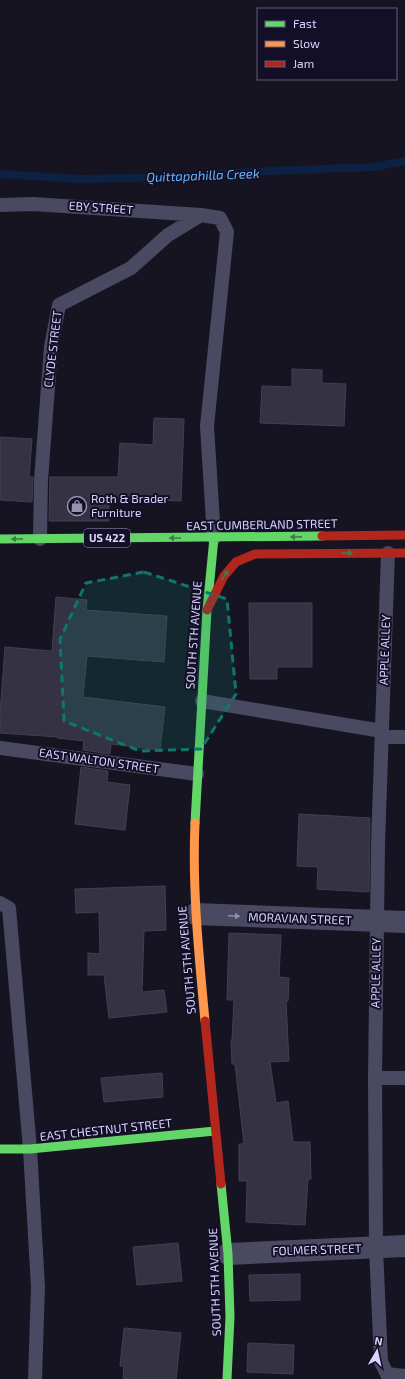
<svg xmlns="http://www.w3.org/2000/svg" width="405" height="1379" font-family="'Exo 2',sans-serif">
  <rect width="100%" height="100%" fill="#161421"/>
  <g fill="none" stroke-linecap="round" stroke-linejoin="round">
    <path stroke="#0d2144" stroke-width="8" d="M 0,174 L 80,179 L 180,177 L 269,171 L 375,167 L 405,161"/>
  </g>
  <path fill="#343243" stroke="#433f54" d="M 292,369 L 322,370 L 322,383 L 346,384 L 344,426 L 260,423 L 262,386 L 292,387 Z
    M 154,418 L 184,419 L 181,501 L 138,499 L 138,502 L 109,500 L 109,521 L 49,521 L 50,477 L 118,477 L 120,443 L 153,445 Z
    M 0,437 L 32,439 L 29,477 L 33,477 L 32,502 L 0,500 Z
    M 56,597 L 87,600 L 86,610 L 167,616 L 164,662 L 87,656 L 83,697 L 165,707 L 160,750 L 111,744 L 110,754 L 83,750 L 84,741 L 57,738 L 58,737 L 0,733 L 0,714 L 5,647 L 52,651 Z
    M 249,603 L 312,603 L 312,667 L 277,667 L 277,679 L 250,679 Z
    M 81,767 L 108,771 L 107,782 L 130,785 L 125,830 L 75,824 Z
    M 299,814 L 370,818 L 369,892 L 317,889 L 318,867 L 297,866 Z
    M 165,886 L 166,930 L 144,931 L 142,992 L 164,990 L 167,1012 L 109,1018 L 104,975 L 88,975 L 88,953 L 100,954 L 99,912 L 76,913 L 75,889 Z
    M 229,933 L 281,935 L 279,977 L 289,978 L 288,1001 L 286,1001 L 289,1061 L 270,1062 L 276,1103 L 288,1101 L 293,1142 L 310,1142 L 311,1179 L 308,1179 L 305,1225 L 246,1222 L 247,1181 L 239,1181 L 239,1144 L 244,1144 L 235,1064 L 232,1064 L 231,1040 L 232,1040 L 234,1000 L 227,1000 Z
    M 162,1073 L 163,1097 L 104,1102 L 101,1078 Z
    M 178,1243 L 182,1281 L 137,1285 L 133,1247 Z
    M 300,1274 L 300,1300 L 250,1301 L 249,1275 Z
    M 124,1328 L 181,1333 L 176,1379 L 123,1379 L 124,1366 L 120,1366 Z
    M 248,1343 L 294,1345 L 293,1374 L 247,1372 Z"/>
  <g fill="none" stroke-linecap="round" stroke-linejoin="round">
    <path stroke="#4a4962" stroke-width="14" d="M 0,205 L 33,204 L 201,215 L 220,218 L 227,232 L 207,426 L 214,538
      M 40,539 L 41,480 L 51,347 L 59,305 L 131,268 L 168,235 L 201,215
      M 388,553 L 378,844 L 375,1078 L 376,1248 L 381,1362 L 387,1374 L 405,1376
      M 202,701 L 382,731
      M 382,737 L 405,737
      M 0,748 L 197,774
      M 0,903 L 9,908 L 30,1149 L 38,1287 L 35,1379
      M 375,1078 L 405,1078"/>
    <path stroke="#4a4962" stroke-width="22" d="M 195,914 L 405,922
      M 228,1254 L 405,1246"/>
    <path stroke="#63d668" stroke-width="9" d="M 0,539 L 322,536
      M 195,823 L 207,610 L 214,538
      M 0,1149 L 30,1149 L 215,1131
      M 221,1184 L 228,1254 L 230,1317 L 227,1379"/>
    <path stroke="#ff974d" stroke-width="9" d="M 195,823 C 192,890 199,955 205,1021"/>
    <path stroke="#b3261e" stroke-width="9" d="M 322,536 L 405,535
      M 207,610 L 224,576 L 236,562 L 255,554 L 405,553
      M 205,1021 L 221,1184"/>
  </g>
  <defs><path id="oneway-solid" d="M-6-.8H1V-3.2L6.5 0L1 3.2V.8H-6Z"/></defs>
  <g fill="#3f7c4a">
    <use href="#oneway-solid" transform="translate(296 537) rotate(179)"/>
    <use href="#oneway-solid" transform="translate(175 538) rotate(180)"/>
    <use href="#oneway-solid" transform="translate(17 539) rotate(179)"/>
    <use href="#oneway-solid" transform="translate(347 553) rotate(-1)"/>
    <use href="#oneway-solid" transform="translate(225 575) rotate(-55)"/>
  </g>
  <use fill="#928eb0" href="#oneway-solid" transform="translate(234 916) rotate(2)"/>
  <path fill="#0f766e" fill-opacity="0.2" stroke="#0f766e" stroke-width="3" stroke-dasharray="8 5" stroke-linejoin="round" d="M 144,572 L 227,599 L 236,694 L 201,749 L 140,751 L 64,721 L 60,639 L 86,583 Z"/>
  <defs>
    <symbol id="shop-ring" viewBox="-11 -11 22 22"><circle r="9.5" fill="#130f26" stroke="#9591b1" stroke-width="1.5"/><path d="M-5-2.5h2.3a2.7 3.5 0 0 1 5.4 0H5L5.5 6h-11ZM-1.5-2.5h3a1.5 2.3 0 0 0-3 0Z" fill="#9591b1"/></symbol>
  </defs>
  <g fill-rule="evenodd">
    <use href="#shop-ring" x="66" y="495" width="22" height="22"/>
  </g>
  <g text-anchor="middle" stroke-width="4" stroke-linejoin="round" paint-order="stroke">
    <rect fill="#130f26" stroke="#9e99be" stroke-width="1" x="84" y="529" width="46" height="18" rx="3"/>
    <g font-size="11" font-weight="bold" fill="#d9d4ff">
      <text x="107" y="542">US 422</text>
    </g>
    <g font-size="12" fill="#d9d4ff" stroke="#130f26">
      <text transform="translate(101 208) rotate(4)" y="4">EBY STREET</text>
      <text transform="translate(53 349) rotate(-83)" y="4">CLYDE STREET</text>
      <text transform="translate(262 525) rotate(-1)" y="4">EAST CUMBERLAND STREET</text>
      <text transform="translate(194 635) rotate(-86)" y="4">SOUTH 5TH AVENUE</text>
      <text transform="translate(385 650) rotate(-88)" y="4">APPLE ALLEY</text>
      <text transform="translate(99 761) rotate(8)" y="4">EAST WALTON STREET</text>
      <text transform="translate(300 919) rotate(2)" y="4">MORAVIAN STREET</text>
      <text transform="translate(187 960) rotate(-95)" y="4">SOUTH 5TH AVENUE</text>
      <text transform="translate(376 973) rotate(-89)" y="4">APPLE ALLEY</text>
      <text transform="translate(106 1130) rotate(-6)" y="4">EAST CHESTNUT STREET</text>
      <text transform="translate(317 1250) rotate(-2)" y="4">FOLMER STREET</text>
      <text transform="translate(215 1282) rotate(-92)" y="4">SOUTH 5TH AVENUE</text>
    </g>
    <g font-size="12" fill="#d9d4ff" stroke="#130f26" text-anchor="start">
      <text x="91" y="503">Roth &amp; Brader<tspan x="91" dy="14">Furniture</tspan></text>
    </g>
    <g font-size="13" font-style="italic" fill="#62b6ff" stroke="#130f26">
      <text transform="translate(203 175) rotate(-2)" y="5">Quittapahilla Creek</text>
    </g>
  </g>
  <rect x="257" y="8" width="140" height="72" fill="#130f26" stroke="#625e7d"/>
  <rect x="265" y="21" width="20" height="6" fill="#63d668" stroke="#625e7d"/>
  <text x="293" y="28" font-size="12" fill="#d9d4ff">Fast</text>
  <rect x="265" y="41" width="20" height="6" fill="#ff974d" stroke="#625e7d"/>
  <text x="293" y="48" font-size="12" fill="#d9d4ff">Slow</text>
  <rect x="265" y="61" width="20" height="6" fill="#b3261e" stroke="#625e7d"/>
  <text x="293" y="68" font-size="12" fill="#d9d4ff">Jam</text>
  <g transform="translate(377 1351) rotate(9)" stroke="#130f26" stroke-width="3" paint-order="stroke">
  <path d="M0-3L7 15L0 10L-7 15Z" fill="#d9d4ff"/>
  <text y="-6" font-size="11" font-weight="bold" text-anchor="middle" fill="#d9d4ff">N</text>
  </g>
</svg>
